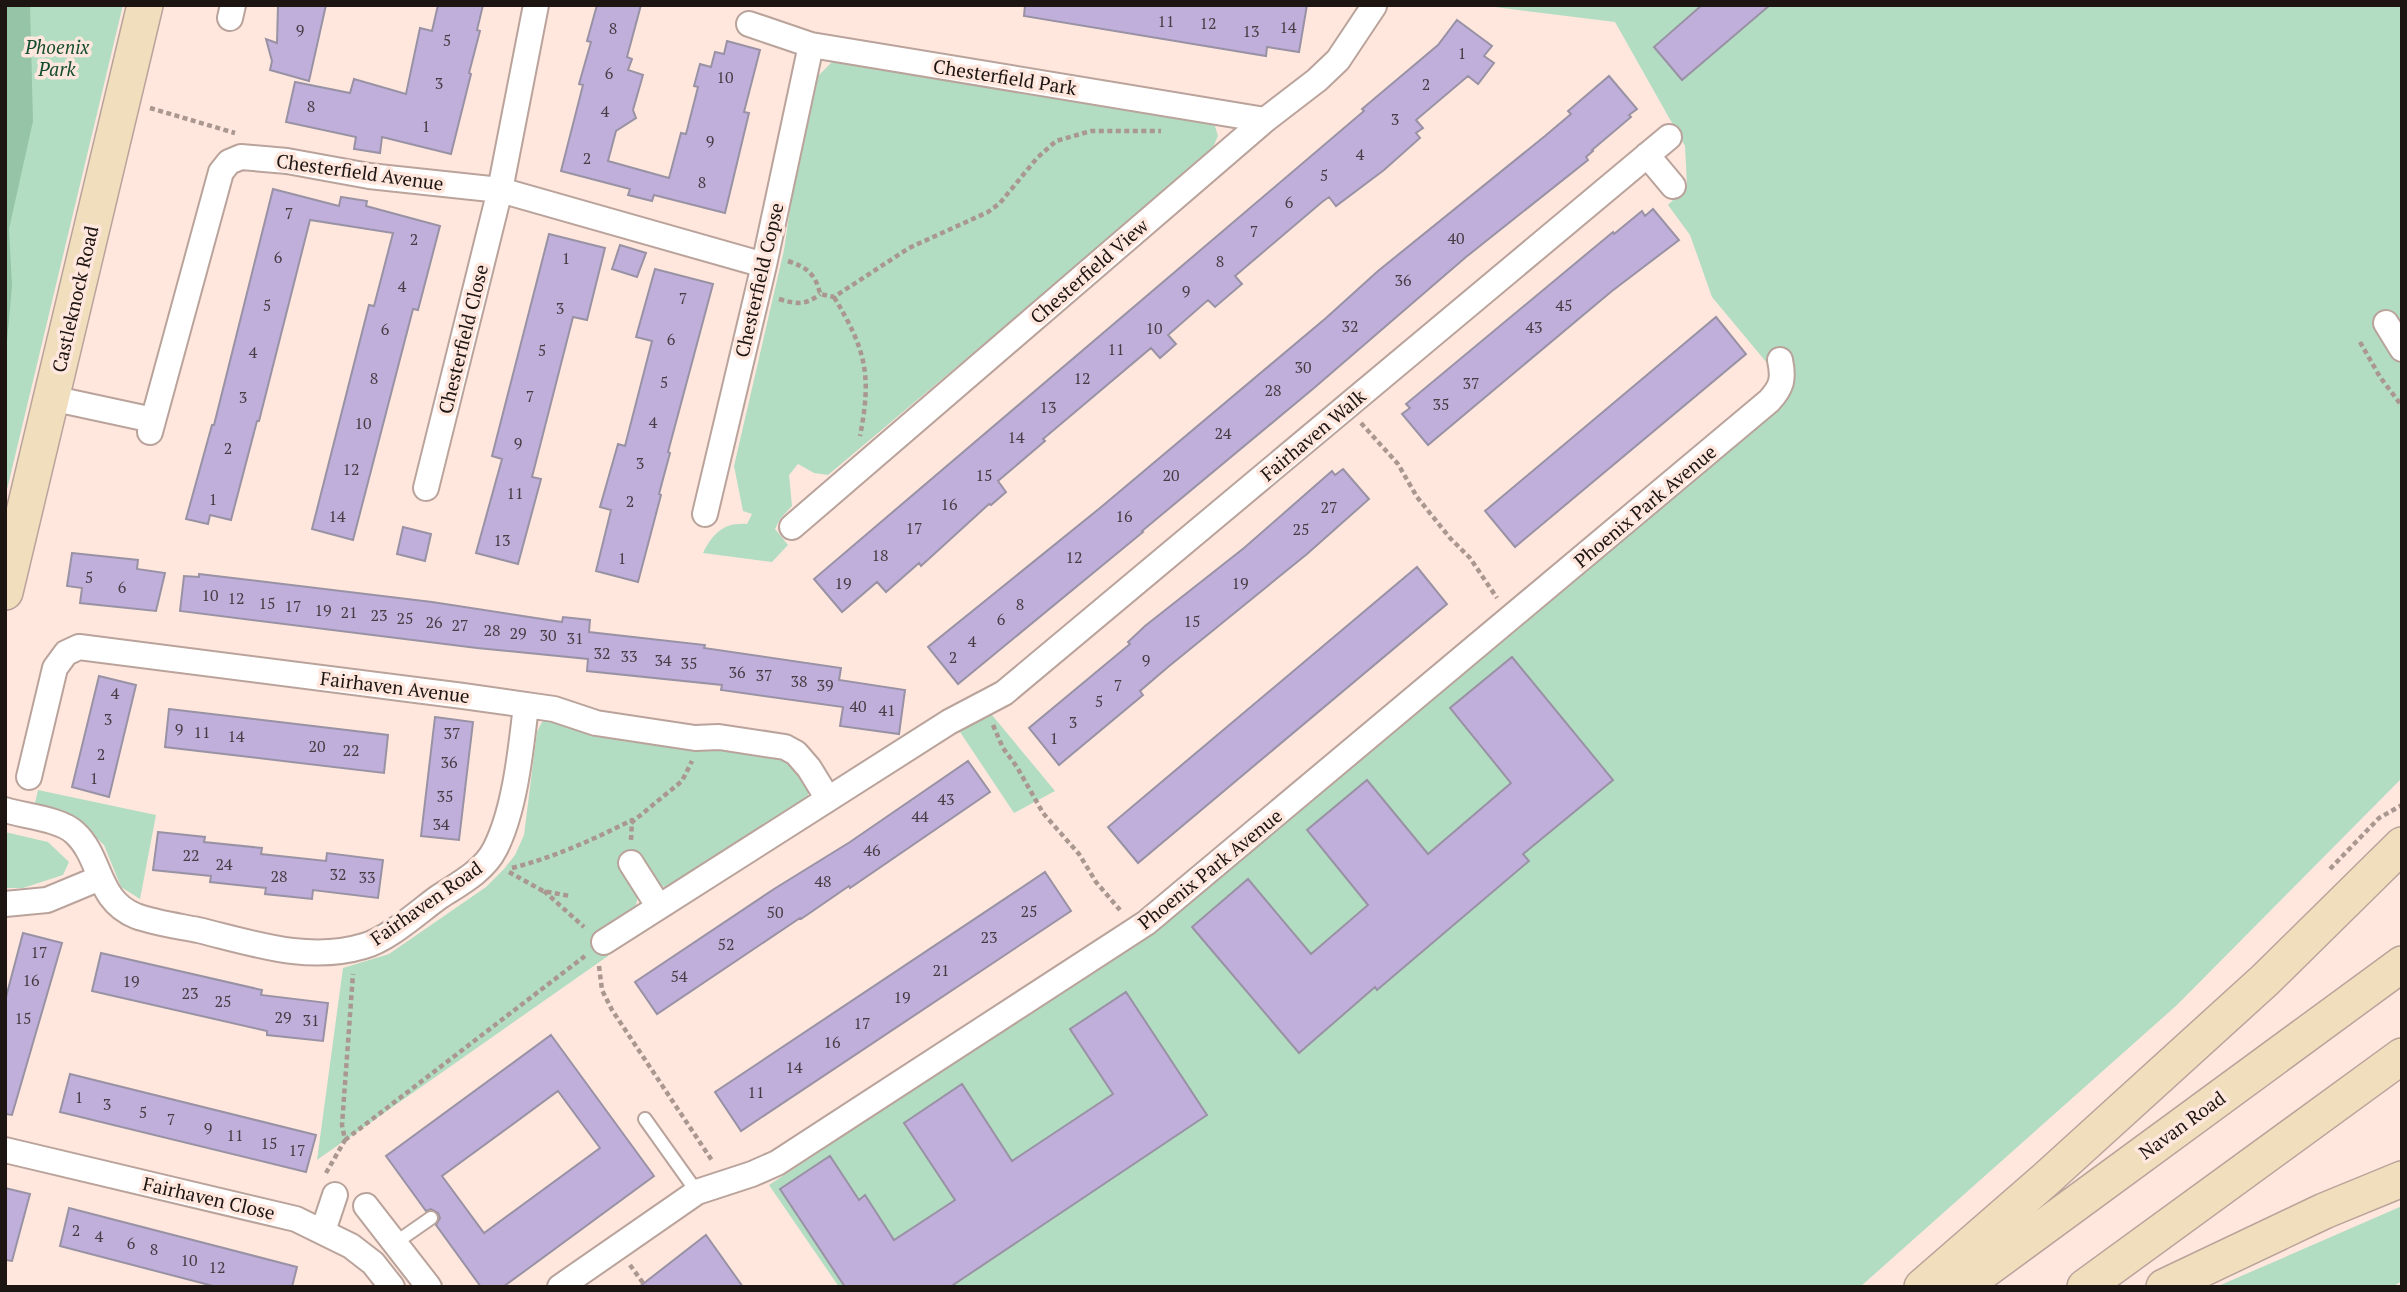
<svg xmlns="http://www.w3.org/2000/svg" width="2407" height="1292" font-family="'PT Serif',serif">
  <rect width="100%" height="100%" fill="#ffe7de"/>
  <path fill="#b2ddc2" d="M 5,5 L 123,5 L 5,498 Z
    M 1496,5 L 2402,5 L 2402,778 L 2177,1005 L 1860,1287 L 839,1287 L 769,1185 L 1152,932 L 1777,408 L 1789,356 L 1767,363 L 1712,297 L 1690,235 L 1668,205 L 1687,186 L 1685,146 L 1615,22 L 1495,7 Z
    M 832,62 L 1146,107 L 1203,118 L 1215,126 L 1218,136 L 1210,154 L 828,475 L 814,473 L 798,464 L 789,475 L 792,506 L 780,519 L 775,529 L 788,545 L 772,562 L 703,553 C 713,533 724,522 747,524 L 752,514 L 743,511 L 734,466 L 784,250 L 792,195 L 816,78 Z
    M 992,715 L 1055,791 L 1014,813 L 958,729 Z
    M 550,718 L 662,745 L 727,750 L 785,759 L 808,785 L 808,796 L 800,806 L 679,884 L 667,887 L 657,886 L 637,894 C 640,914 618,922 603,933 L 608,956 L 317,1160 L 343,968 L 389,954 L 486,887 L 504,869 L 515,855 L 524,835 L 537,732 L 542,722 Z
    M 38,790 L 156,815 L 140,899 L 121,887 L 104,845 L 76,818 L 35,803 Z
    M 5,832 L 48,842 L 69,862 L 63,875 L 23,888 L 5,888 Z
    M 2402,1206 L 2402,1281 L 2392,1287 L 2216,1287 Z"/>
  <path fill="#96c4a7" d="M 5,5 L 30,5 L 33,121 L 9,229 L 12,286 L 5,363 Z"/>
  <path fill="#c0afda" stroke="#9992a5" stroke-width="2" fill-rule="evenodd" d="M 278,5 L 326,5 L 309,81 L 270,70 L 272,61 L 266,39 L 277,43 Z
    M 438,5 L 483,5 L 477,30 L 480,31 L 469,73 L 471,74 L 451,154 L 382,137 L 380,153 L 354,149 L 356,137 L 286,122 L 295,82 L 350,93 L 354,79 L 406,94 L 420,28 L 432,31 Z
    M 597,5 L 641,5 L 627,57 L 632,59 L 628,70 L 643,75 L 633,110 L 636,118 L 616,131 L 608,161 L 669,178 L 681,133 L 686,134 L 698,87 L 694,86 L 700,64 L 711,67 L 715,52 L 724,54 L 727,41 L 760,50 L 744,112 L 749,113 L 725,213 L 654,195 L 652,201 L 628,195 L 630,189 L 561,171 L 583,85 L 579,84 L 591,42 L 587,41 Z
    M 1025,5 L 1307,5 L 1299,52 L 1267,47 L 1266,56 L 1024,16 Z
    M 1702,5 L 1770,5 L 1682,80 L 1654,47 Z
    M 1457,20 L 1492,46 L 1484,56 L 1494,63 L 1478,84 L 1468,76 L 1416,120 L 1423,128 L 1416,133 L 1420,138 L 1384,170 L 1336,206 L 1329,197 L 1322,202 L 1235,276 L 1242,284 L 1215,307 L 1208,300 L 1168,335 L 1176,344 L 1160,358 L 1151,348 L 1043,439 L 1045,441 L 998,481 L 1006,492 L 991,505 L 989,504 L 921,566 L 919,563 L 886,592 L 877,582 L 842,612 L 814,579 L 1364,111 L 1362,109 L 1438,45 Z
    M 1609,76 L 1637,109 L 1629,115 L 1631,117 L 1592,150 L 1593,151 L 1586,157 L 1588,160 L 1466,257 L 1314,388 L 1142,531 L 1143,532 L 958,684 L 928,647 L 1100,508 L 1326,318 L 1378,271 L 1545,136 L 1571,114 L 1568,111 Z
    M 273,189 L 339,206 L 341,197 L 367,201 L 366,206 L 440,226 L 418,310 L 413,309 L 353,540 L 312,529 L 369,305 L 374,306 L 393,233 L 310,220 L 259,421 L 257,421 L 231,520 L 210,515 L 208,524 L 186,519 L 212,425 L 214,425 Z
    M 1653,209 L 1679,240 L 1612,291 L 1428,445 L 1402,414 L 1410,408 L 1406,404 L 1613,232 L 1614,234 L 1642,211 L 1645,216 Z
    M 549,234 L 605,248 L 587,320 L 573,317 L 532,477 L 541,479 L 518,564 L 476,553 L 502,459 L 492,456 Z
    M 620,245 L 646,253 L 637,277 L 612,269 Z
    M 655,269 L 713,284 L 668,452 L 670,453 L 659,494 L 661,495 L 638,582 L 596,571 L 611,510 L 600,507 L 618,444 L 625,446 L 652,341 L 636,337 Z
    M 1716,317 L 1746,354 L 1515,547 L 1485,511 Z
    M 1343,469 L 1369,499 L 1307,554 L 1168,667 L 1140,691 L 1143,695 L 1059,765 L 1029,728 L 1130,644 L 1128,642 L 1145,626 L 1244,548 L 1332,471 L 1335,475 Z
    M 403,527 L 431,534 L 425,561 L 397,554 Z
    M 72,553 L 138,560 L 137,569 L 165,573 L 156,611 L 80,603 L 82,588 L 67,586 Z
    M 1417,567 L 1447,604 L 1138,863 L 1108,827 Z
    M 199,574 L 432,602 L 562,622 L 563,617 L 590,620 L 589,632 L 705,645 L 704,648 L 841,668 L 839,680 L 905,690 L 899,734 L 840,726 L 843,707 L 721,690 L 722,685 L 587,671 L 588,659 L 477,648 L 180,611 L 184,576 L 199,577 Z
    M 1512,657 L 1613,780 L 1523,854 L 1529,861 L 1377,990 L 1375,987 L 1299,1053 L 1192,927 L 1248,879 L 1311,954 L 1368,905 L 1307,830 L 1367,780 L 1428,854 L 1511,783 L 1450,708 Z
    M 99,676 L 136,685 L 109,797 L 72,787 Z
    M 169,709 L 388,735 L 384,773 L 165,747 Z
    M 435,717 L 473,722 L 459,840 L 421,836 Z
    M 968,761 L 990,792 L 850,888 L 849,886 L 801,919 L 800,918 L 657,1014 L 635,982 L 774,889 L 850,842 Z
    M 158,832 L 205,837 L 204,842 L 262,848 L 261,854 L 326,861 L 327,853 L 383,860 L 378,898 L 313,890 L 312,899 L 265,894 L 266,888 L 210,882 L 211,876 L 153,870 Z
    M 1045,872 L 1071,911 L 741,1131 L 715,1092 Z
    M 23,933 L 62,943 L 12,1115 L 5,1114 L 5,1001 Z
    M 101,953 L 262,990 L 261,995 L 328,1003 L 323,1041 L 267,1035 L 267,1031 L 92,991 Z
    M 1126,992 L 1207,1115 L 950,1287 L 845,1287 L 780,1189 L 830,1156 L 859,1200 L 865,1195 L 894,1240 L 955,1200 L 904,1123 L 962,1084 L 1012,1161 L 1113,1094 L 1070,1029 Z
    M 551,1035 L 654,1176 L 503,1287 L 481,1287 L 436,1225 L 440,1218 L 438,1213 L 431,1209 L 426,1211 L 386,1156 ZM 558,1091 L 600,1148 L 484,1233 L 442,1176 Z
    M 70,1074 L 316,1135 L 306,1172 L 60,1112 Z
    M 5,1188 L 30,1194 L 12,1261 L 5,1260 Z
    M 69,1208 L 297,1267 L 292,1287 L 217,1287 L 60,1246 Z
    M 706,1235 L 743,1287 L 639,1287 Z"/>
  <g fill="none" stroke-linecap="round" stroke-linejoin="round">
    <defs>
      <path id="lane" d="M 645,1119 L 697,1192
        M 395,1243 L 431,1218"/>
      <path id="street" d="M 230,18 L 233,5
        M 749,24 L 811,45 L 1265,120
        M 1647,155 L 1673,186
        M 2386,323 L 2402,349
        M 51,398 L 153,420
        M 150,432 L 221,172 L 229,162 L 241,157 L 287,161 L 369,176 L 500,190 L 764,265
        M 426,488 L 500,190 L 536,5
        M 705,514 L 764,265 L 811,45
        M 792,527 L 1265,120 L 1317,80 L 1338,60 L 1374,6
        M 29,777 L 55,668 L 66,653 L 79,647 L 463,696 L 554,709 L 596,723 L 695,738 L 719,737 L 785,747 L 796,753 L 809,768 L 828,799
        M 5,810 C 24,816 61,819 75,833 C 102,858 96,900 136,916 C 155,923 178,926 198,930 C 252,943 308,963 364,946 C 389,939 418,912 439,897 C 459,884 484,871 495,849 C 515,810 521,749 526,705
        M 631,863 L 659,907
        M 5,904 L 47,900 L 100,878
        M 604,942 L 949,722 L 1004,693 L 1669,137
        M 5,1150 L 296,1219 L 351,1246 L 373,1263 L 392,1287
        M 366,1206 L 429,1287
        M 323,1231 L 335,1195
        M 560,1287 L 697,1192 L 752,1174 L 777,1163 L 1146,923 L 1769,401 C 1782,387 1784,379 1780,360"/>
      <path id="secondary" d="M 5,592 L 145,5
        M 1922,1287 L 2046,1179 L 2265,980 L 2402,845
        M 1962,1287 L 2402,964
        M 2085,1287 L 2402,1056
        M 2164,1287 L 2324,1211 L 2402,1179"/>
    </defs>
    <use href="#lane" stroke="#b9a39b" stroke-width="16"/>
    <use href="#street" stroke="#b9a39b" stroke-width="28"/>
    <use href="#secondary" stroke="#b9a39b" stroke-width="38"/>
    <path stroke="#a99790" stroke-width="4.5" stroke-dasharray="5 3.5" stroke-linecap="butt" d="M 150,108 L 235,133
      M 788,261 C 806,267 816,274 820,294 L 834,297 L 909,248 L 988,212 L 1000,203 L 1037,158 L 1056,141 L 1091,131 L 1161,131
      M 834,297 C 866,350 872,375 860,436
      M 779,299 C 796,304 805,306 820,294
      M 2360,342 L 2380,377 L 2402,406
      M 1361,423 L 1398,464 L 1417,497 L 1450,538 L 1470,558 L 1497,598
      M 993,725 L 1003,748 L 1017,767 L 1043,813 L 1079,854 L 1096,882 L 1120,910
      M 631,823 L 682,781 L 692,761
      M 512,868 C 555,857 592,840 632,820 L 631,840
      M 2330,869 L 2379,818 L 2402,805
      M 509,872 L 543,891 L 570,896
      M 544,891 L 584,927
      M 599,966 L 602,990 L 612,1010 L 713,1162
      M 345,1140 L 585,956
      M 326,1173 L 345,1140 L 342,1125 L 353,974
      M 630,1265 L 646,1287"/>
    <use href="#lane" stroke="#fff" stroke-width="12"/>
    <use href="#street" stroke="#fff" stroke-width="24"/>
    <use href="#secondary" stroke="#f0debd" stroke-width="35"/>
  </g>
  <g text-anchor="middle" stroke-width="7" stroke-linejoin="round" paint-order="stroke">
    <g font-size="16" fill="#463c44">
      <text x="1166" y="27">11</text>
      <text x="1208" y="29">12</text>
      <text x="1288" y="33">14</text>
      <text x="613" y="34">8</text>
      <text x="300" y="36">9</text>
      <text x="1251" y="37">13</text>
      <text x="447" y="46">5</text>
      <text x="1462" y="59">1</text>
      <text x="609" y="79">6</text>
      <text x="725" y="83">10</text>
      <text x="439" y="89">3</text>
      <text x="1426" y="90">2</text>
      <text x="311" y="112">8</text>
      <text x="605" y="117">4</text>
      <text x="1395" y="125">3</text>
      <text x="426" y="132">1</text>
      <text x="710" y="147">9</text>
      <text x="1360" y="160">4</text>
      <text x="587" y="164">2</text>
      <text x="1324" y="181">5</text>
      <text x="702" y="188">8</text>
      <text x="1289" y="208">6</text>
      <text x="289" y="219">7</text>
      <text x="1254" y="237">7</text>
      <text x="1456" y="244">40</text>
      <text x="414" y="245">2</text>
      <text x="278" y="263">6</text>
      <text x="566" y="264">1</text>
      <text x="1220" y="267">8</text>
      <text x="1403" y="286">36</text>
      <text x="402" y="292">4</text>
      <text x="1186" y="297">9</text>
      <text x="683" y="304">7</text>
      <text x="267" y="311">5</text>
      <text x="1564" y="311">45</text>
      <text x="560" y="314">3</text>
      <text x="1350" y="332">32</text>
      <text x="1534" y="333">43</text>
      <text x="1154" y="334">10</text>
      <text x="385" y="335">6</text>
      <text x="671" y="345">6</text>
      <text x="1116" y="355">11</text>
      <text x="542" y="356">5</text>
      <text x="253" y="358">4</text>
      <text x="1303" y="373">30</text>
      <text x="374" y="384">8</text>
      <text x="1082" y="384">12</text>
      <text x="664" y="388">5</text>
      <text x="1471" y="389">37</text>
      <text x="1273" y="396">28</text>
      <text x="530" y="402">7</text>
      <text x="243" y="403">3</text>
      <text x="1441" y="410">35</text>
      <text x="1048" y="413">13</text>
      <text x="653" y="428">4</text>
      <text x="363" y="429">10</text>
      <text x="1223" y="439">24</text>
      <text x="1016" y="443">14</text>
      <text x="518" y="449">9</text>
      <text x="228" y="454">2</text>
      <text x="640" y="469">3</text>
      <text x="351" y="475">12</text>
      <text x="984" y="481">15</text>
      <text x="1171" y="481">20</text>
      <text x="515" y="499">11</text>
      <text x="213" y="505">1</text>
      <text x="630" y="507">2</text>
      <text x="949" y="510">16</text>
      <text x="1329" y="513">27</text>
      <text x="337" y="522">14</text>
      <text x="1124" y="522">16</text>
      <text x="914" y="534">17</text>
      <text x="1301" y="535">25</text>
      <text x="502" y="546">13</text>
      <text x="880" y="561">18</text>
      <text x="1074" y="563">12</text>
      <text x="622" y="564">1</text>
      <text x="89" y="583">5</text>
      <text x="843" y="589">19</text>
      <text x="1240" y="589">19</text>
      <text x="122" y="593">6</text>
      <text x="210" y="601">10</text>
      <text x="236" y="604">12</text>
      <text x="267" y="609">15</text>
      <text x="1020" y="610">8</text>
      <text x="293" y="612">17</text>
      <text x="323" y="616">19</text>
      <text x="349" y="618">21</text>
      <text x="379" y="621">23</text>
      <text x="405" y="624">25</text>
      <text x="1001" y="625">6</text>
      <text x="1192" y="627">15</text>
      <text x="434" y="628">26</text>
      <text x="460" y="631">27</text>
      <text x="492" y="636">28</text>
      <text x="518" y="639">29</text>
      <text x="548" y="641">30</text>
      <text x="575" y="644">31</text>
      <text x="972" y="647">4</text>
      <text x="602" y="659">32</text>
      <text x="629" y="662">33</text>
      <text x="953" y="663">2</text>
      <text x="663" y="666">34</text>
      <text x="1146" y="666">9</text>
      <text x="689" y="669">35</text>
      <text x="737" y="678">36</text>
      <text x="764" y="681">37</text>
      <text x="799" y="687">38</text>
      <text x="825" y="691">39</text>
      <text x="1118" y="691">7</text>
      <text x="115" y="699">4</text>
      <text x="1099" y="707">5</text>
      <text x="858" y="712">40</text>
      <text x="887" y="716">41</text>
      <text x="108" y="725">3</text>
      <text x="1073" y="728">3</text>
      <text x="179" y="735">9</text>
      <text x="202" y="738">11</text>
      <text x="452" y="739">37</text>
      <text x="236" y="742">14</text>
      <text x="1054" y="744">1</text>
      <text x="317" y="752">20</text>
      <text x="351" y="756">22</text>
      <text x="101" y="760">2</text>
      <text x="449" y="768">36</text>
      <text x="94" y="784">1</text>
      <text x="445" y="802">35</text>
      <text x="946" y="805">43</text>
      <text x="920" y="822">44</text>
      <text x="441" y="830">34</text>
      <text x="872" y="856">46</text>
      <text x="191" y="861">22</text>
      <text x="224" y="870">24</text>
      <text x="338" y="880">32</text>
      <text x="279" y="882">28</text>
      <text x="367" y="883">33</text>
      <text x="823" y="887">48</text>
      <text x="1029" y="917">25</text>
      <text x="775" y="918">50</text>
      <text x="989" y="943">23</text>
      <text x="726" y="950">52</text>
      <text x="39" y="958">17</text>
      <text x="941" y="976">21</text>
      <text x="679" y="982">54</text>
      <text x="31" y="986">16</text>
      <text x="131" y="987">19</text>
      <text x="190" y="999">23</text>
      <text x="902" y="1003">19</text>
      <text x="223" y="1007">25</text>
      <text x="283" y="1023">29</text>
      <text x="23" y="1024">15</text>
      <text x="311" y="1026">31</text>
      <text x="862" y="1029">17</text>
      <text x="832" y="1048">16</text>
      <text x="794" y="1073">14</text>
      <text x="756" y="1098">11</text>
      <text x="79" y="1103">1</text>
      <text x="107" y="1110">3</text>
      <text x="143" y="1118">5</text>
      <text x="171" y="1125">7</text>
      <text x="208" y="1134">9</text>
      <text x="235" y="1141">11</text>
      <text x="269" y="1149">15</text>
      <text x="297" y="1156">17</text>
      <text x="76" y="1236">2</text>
      <text x="99" y="1242">4</text>
      <text x="131" y="1249">6</text>
      <text x="154" y="1255">8</text>
      <text x="189" y="1266">10</text>
      <text x="217" y="1273">12</text>
    </g>
    <g font-size="19" font-style="italic" fill="#164d31" stroke="#ffe7de">
      <text x="57" y="54">Phoenix<tspan x="57" dy="22">Park</tspan></text>
    </g>
    <g font-size="19" fill="#1d1512" stroke="#ffe7de">
      <text transform="translate(1005 77) rotate(9)" y="7">Chesterfield Park</text>
      <text transform="translate(360 172) rotate(8)" y="7">Chesterfield Avenue</text>
      <text transform="translate(1089 271) rotate(-41)" y="7">Chesterfield View</text>
      <text transform="translate(759 280) rotate(-77)" y="7">Chesterfield Copse</text>
      <text transform="translate(75 299) rotate(-77)" y="7">Castleknock Road</text>
      <text transform="translate(463 339) rotate(-76)" y="7">Chesterfield Close</text>
      <text transform="translate(1313 435) rotate(-40)" y="7">Fairhaven Walk</text>
      <text transform="translate(1645 506) rotate(-40)" y="7">Phoenix Park Avenue</text>
      <text transform="translate(395 687) rotate(7)" y="7">Fairhaven Avenue</text>
      <text transform="translate(1210 869) rotate(-39)" y="7">Phoenix Park Avenue</text>
      <text transform="translate(426 903) rotate(-35)" y="7">Fairhaven Road</text>
      <text transform="translate(2182 1125) rotate(-36)" y="7">Navan Road</text>
      <text transform="translate(209 1198) rotate(13)" y="7">Fairhaven Close</text>
    </g>
  </g>
  <rect width="2407" height="1292" fill="none" stroke="#1d1512" stroke-width="14"/>
</svg>
